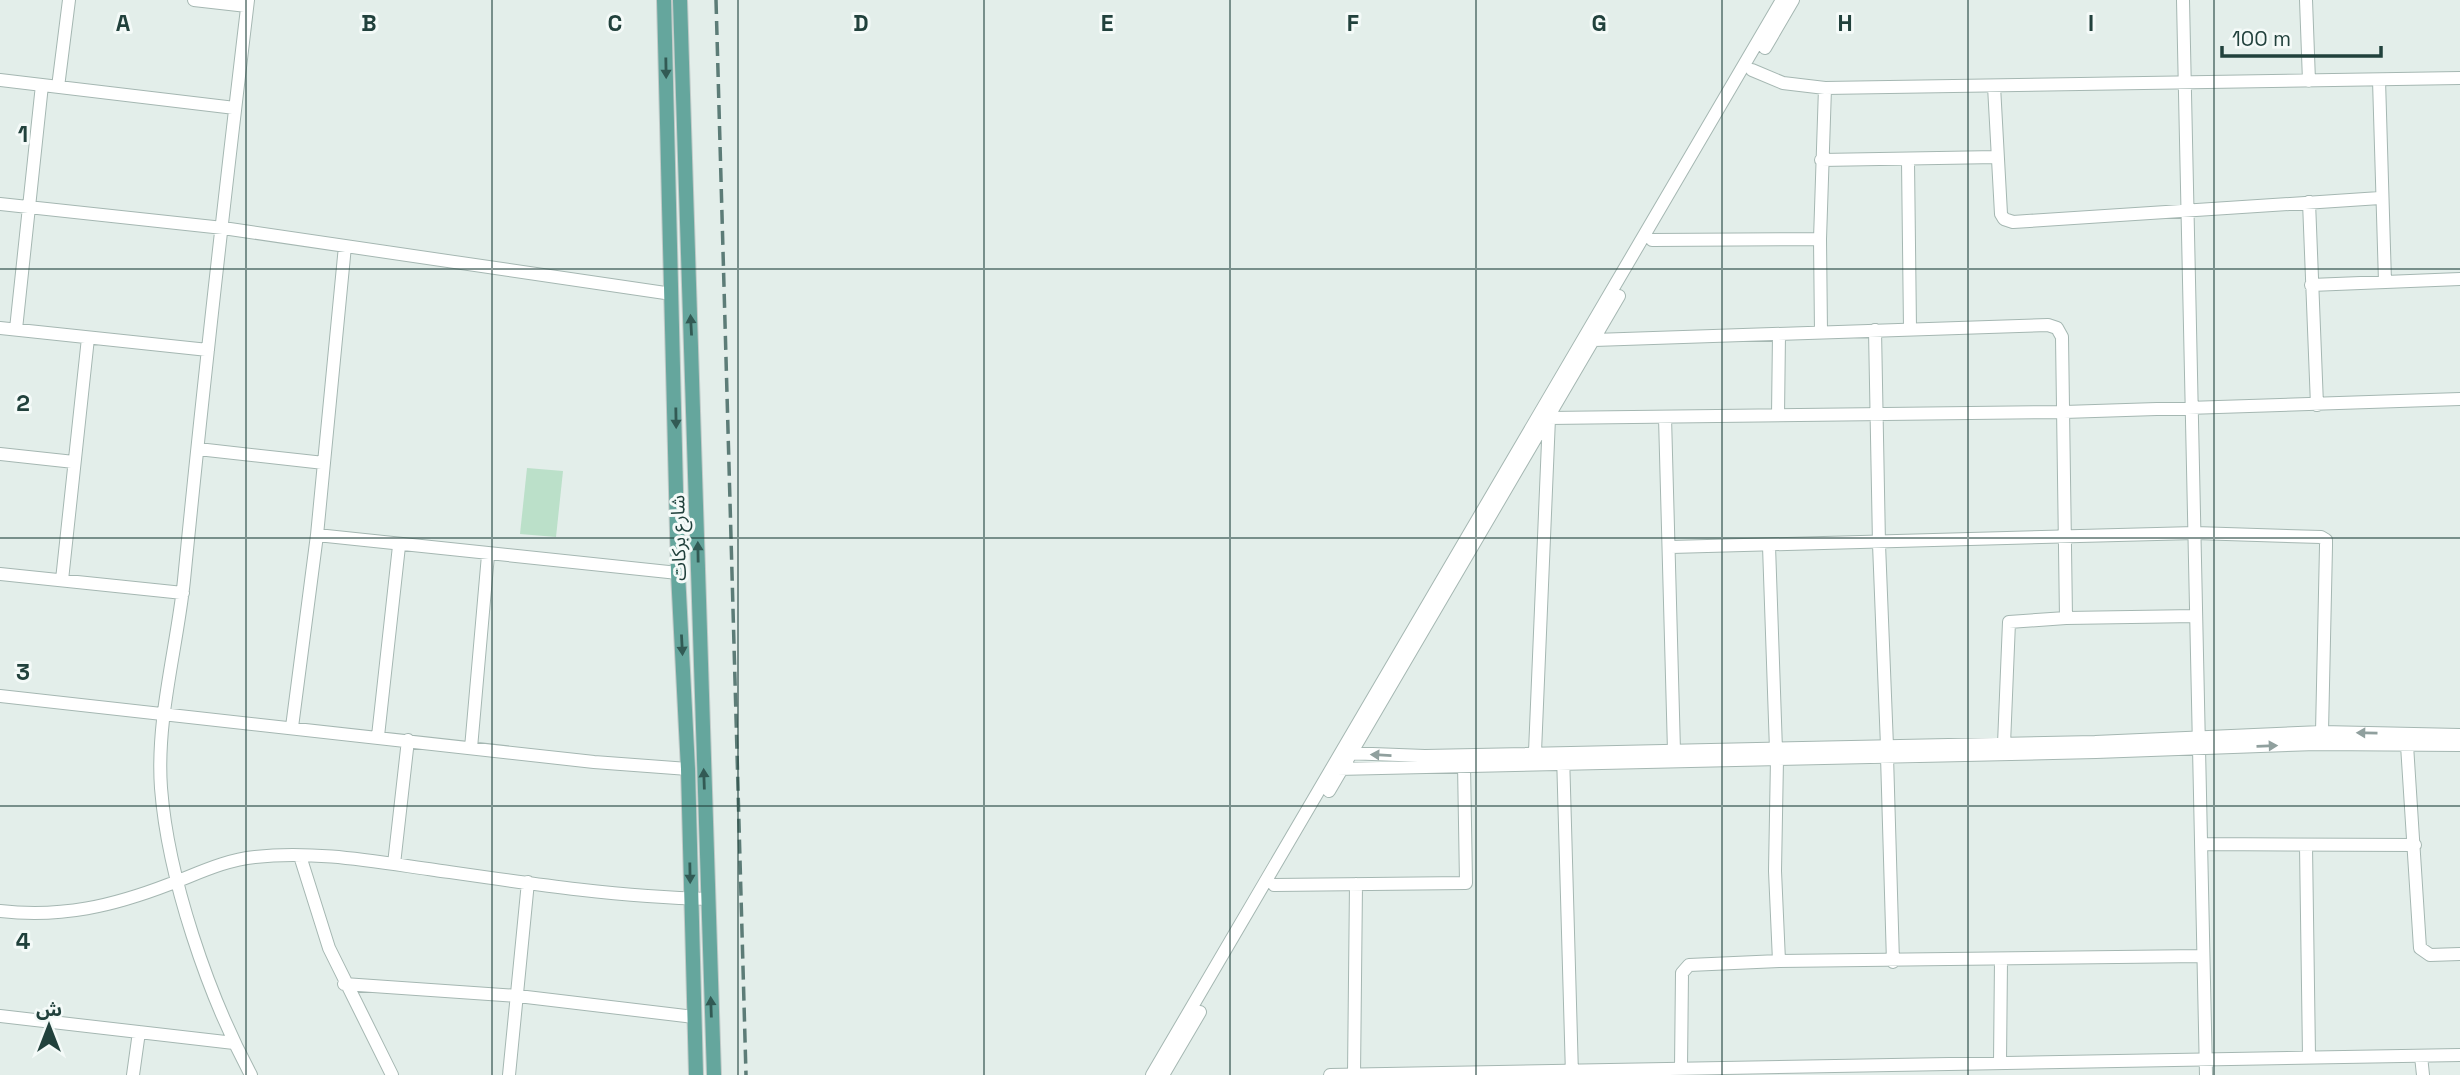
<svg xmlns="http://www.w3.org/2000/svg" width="2460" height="1075" font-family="'Space Grotesk','Noto Sans Arabic',sans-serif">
  <rect width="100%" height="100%" fill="#e3eeea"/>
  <path fill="#bbe0c9" d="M 527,468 L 563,471 L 556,537 L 520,534 Z"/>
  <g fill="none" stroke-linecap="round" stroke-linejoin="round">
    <defs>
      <path id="minor" d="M 194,0 L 247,6
        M 248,0 C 225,193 203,386 184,580 C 177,648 156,719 161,788 C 168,878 208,995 251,1075
        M 2183,0 L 2206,1075
        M 2306,0 L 2309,81
        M 1765,48 L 1793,0
        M 1752,70 L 1783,83 L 1825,88 L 2460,78
        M 0,80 L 235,108
        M 2379,80 L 2385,282
        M 1994,86 L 2001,214 L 2004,219 L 2013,222 L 2380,198
        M 58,87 L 69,0
        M 1821,160 L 1997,157
        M 1908,161 L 1910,329
        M 2309,202 L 2317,405
        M 0,204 L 223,228 L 672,294
        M 1652,240 L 1820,239
        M 2311,285 L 2460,279
        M 0,328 L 208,350
        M 16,329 L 42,85
        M 1875,330 L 1879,544 L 1887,746
        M 1821,332 L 1820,239 L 1825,88
        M 1594,340 L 2048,325 L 2057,328 L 2062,337 L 2066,618
        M 1778,415 L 1779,334
        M 1665,417 L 1674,751
        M 198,449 L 324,463
        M 0,454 L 74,462
        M 317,535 L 678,573
        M 1769,546 L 1776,750
        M 1671,547 L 2195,533 L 2321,537 L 2326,540 L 2326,546 L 2322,732
        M 0,574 L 183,593
        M 62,580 L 88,338
        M 0,696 L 594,762 L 688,769
        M 292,727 L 317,535 L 345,246
        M 378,736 L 399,546
        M 2004,744 L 2009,622 L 2066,618 L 2196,616
        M 2407,745 L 2420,948 L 2430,955 L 2460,954
        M 471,748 L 488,555
        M 1535,752 L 1549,418 L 2064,412 L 2460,399
        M 1346,753 L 1425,756 L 2095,742 L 2322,732 L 2460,735
        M 1563,754 L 1572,1075
        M 1887,756 L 1893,962
        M 1777,759 L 1775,871 L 1779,961
        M 1337,769 L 2096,752 L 2316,744 L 2460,745
        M 1329,791 L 1619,296
        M 2201,844 L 2415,845
        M 2306,846 L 2309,1056
        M 300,856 L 329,948 L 392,1075
        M 394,864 L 408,740
        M 1274,885 L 1466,883 L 1464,764
        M 0,911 C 62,918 113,906 170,884 C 199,873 225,860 255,857 C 314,850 377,862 435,870 C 525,883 617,897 709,899
        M 344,984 L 518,996 L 694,1017
        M 0,1016 L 234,1043
        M 2421,1056 L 2423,1075
        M 2000,1063 L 2001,960
        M 1681,1068 L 1682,973 L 1689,965 L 1779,961 L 2202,956
        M 133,1075 L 139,1032
        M 509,1075 L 528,882
        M 1152,1075 L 1782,0
        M 1163,1075 L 1200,1012
        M 1330,1075 L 2460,1055
        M 1354,1075 L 1356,884"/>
      <path id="major" d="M 664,0 L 678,573 L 688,769 L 696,1075
        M 680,0 L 714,1075"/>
    </defs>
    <use href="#minor" stroke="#a5b7b2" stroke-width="14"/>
    <use href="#major" stroke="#c1cac8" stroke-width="16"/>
    <use href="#minor" stroke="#fff" stroke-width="12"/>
    <use href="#major" stroke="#65a69d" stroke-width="14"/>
    <path stroke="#5c7c77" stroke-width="3.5" stroke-dasharray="14 7" stroke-linecap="butt" d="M 716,0 L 746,1075"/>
  </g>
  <defs><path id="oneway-solid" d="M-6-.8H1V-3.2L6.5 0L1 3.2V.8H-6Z" transform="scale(1.75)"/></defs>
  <g fill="#325a54">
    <use href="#oneway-solid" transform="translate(666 68) rotate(89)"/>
    <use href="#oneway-solid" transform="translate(691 325) rotate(-93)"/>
    <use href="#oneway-solid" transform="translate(676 418) rotate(89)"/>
    <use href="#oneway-solid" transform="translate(698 552) rotate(-91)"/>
    <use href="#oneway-solid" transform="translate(682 645) rotate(87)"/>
    <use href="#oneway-solid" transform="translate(704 779) rotate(-92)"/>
    <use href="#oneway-solid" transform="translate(690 873) rotate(89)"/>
    <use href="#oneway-solid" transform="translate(711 1007) rotate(-92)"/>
  </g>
  <g fill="#90a09e">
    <use href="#oneway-solid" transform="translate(2367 733) rotate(-179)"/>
    <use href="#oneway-solid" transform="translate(2267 746) rotate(-2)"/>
    <use href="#oneway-solid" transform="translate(1381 755) rotate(-177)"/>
  </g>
  <path fill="none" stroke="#21413c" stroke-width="2" stroke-opacity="0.55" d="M 246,0 L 246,1075M 492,0 L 492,1075M 738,0 L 738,1075M 984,0 L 984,1075M 1230,0 L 1230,1075M 1476,0 L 1476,1075M 1722,0 L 1722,1075M 1968,0 L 1968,1075M 2214,0 L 2214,1075M 0,269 L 2460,269M 0,538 L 2460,538M 0,806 L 2460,806"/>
  <g text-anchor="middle" stroke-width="6" stroke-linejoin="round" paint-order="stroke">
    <g font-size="19" fill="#21413c" stroke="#f4faf8">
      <text transform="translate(678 538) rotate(-91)" y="7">شارع بركات</text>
    </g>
  </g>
  <g font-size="23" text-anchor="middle" font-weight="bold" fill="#21413c" stroke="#f4faf8" stroke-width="6" stroke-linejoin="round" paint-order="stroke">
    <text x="123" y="31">A</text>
    <text x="369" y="31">B</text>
    <text x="615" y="31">C</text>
    <text x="861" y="31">D</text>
    <text x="1107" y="31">E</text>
    <text x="1353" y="31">F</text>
    <text x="1599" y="31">G</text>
    <text x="1845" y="31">H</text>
    <text x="2091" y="31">I</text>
    <text x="23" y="142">1</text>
    <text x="23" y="411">2</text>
    <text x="23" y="680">3</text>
    <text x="23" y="949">4</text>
  </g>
  <g transform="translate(49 1026)" stroke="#f4faf8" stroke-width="5" paint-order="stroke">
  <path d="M0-5L12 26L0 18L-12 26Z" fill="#21413c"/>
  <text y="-10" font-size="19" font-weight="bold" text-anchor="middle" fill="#21413c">ش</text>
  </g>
  <path d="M2222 46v10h159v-10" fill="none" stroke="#21413c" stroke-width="3.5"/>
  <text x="2232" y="46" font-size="21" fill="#21413c" stroke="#f4faf8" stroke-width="5" paint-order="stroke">100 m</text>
</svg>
